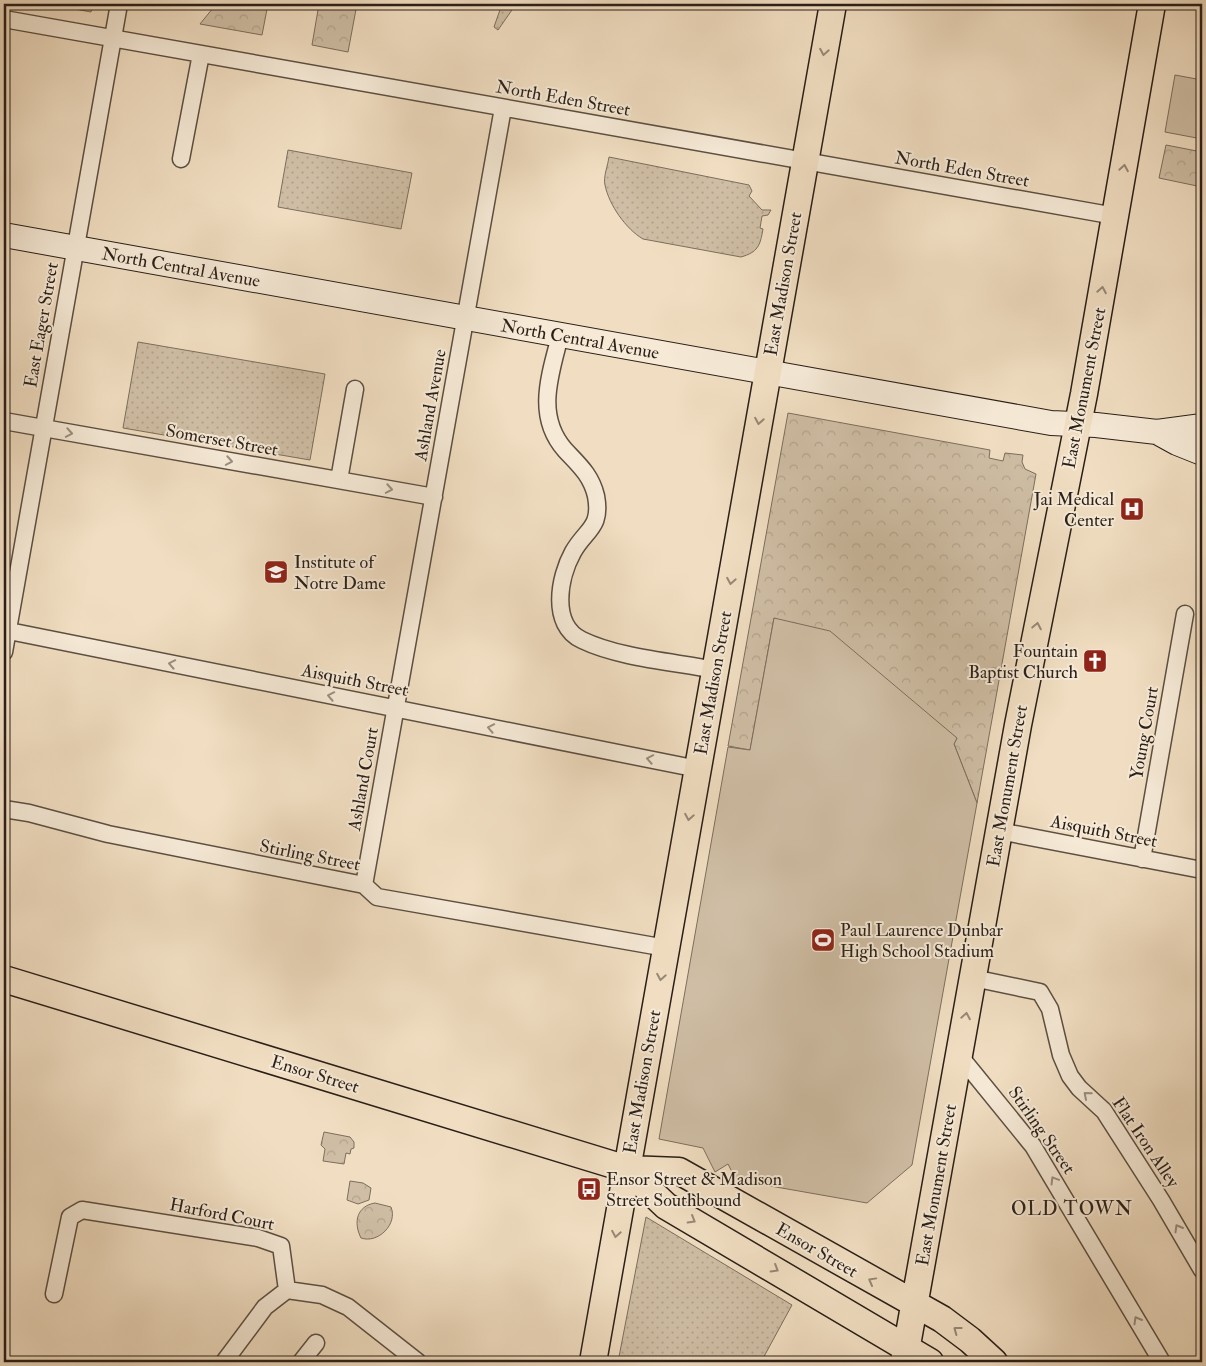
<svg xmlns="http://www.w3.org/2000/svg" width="1206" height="1366" font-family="'IM FELL Double Pica',serif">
  <defs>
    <pattern id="grass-dots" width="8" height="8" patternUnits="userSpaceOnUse" patternTransform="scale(1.25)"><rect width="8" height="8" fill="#cfbea5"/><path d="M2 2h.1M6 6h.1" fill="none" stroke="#b2a38d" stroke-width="1.8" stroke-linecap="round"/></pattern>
    <pattern id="forest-crowns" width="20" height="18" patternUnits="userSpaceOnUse" patternTransform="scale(1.25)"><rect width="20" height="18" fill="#cfbea5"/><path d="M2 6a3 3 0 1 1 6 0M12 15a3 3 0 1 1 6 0" fill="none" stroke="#b2a38d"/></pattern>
  </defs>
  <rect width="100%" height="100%" fill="#f1dec2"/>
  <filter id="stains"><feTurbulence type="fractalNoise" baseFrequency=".004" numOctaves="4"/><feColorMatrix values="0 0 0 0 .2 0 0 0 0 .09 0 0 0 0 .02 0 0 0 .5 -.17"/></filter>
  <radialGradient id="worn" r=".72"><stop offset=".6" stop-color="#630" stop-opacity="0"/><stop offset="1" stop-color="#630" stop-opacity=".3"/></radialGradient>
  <path fill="url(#grass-dots)" stroke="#7c6e5e" d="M 502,4 L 514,4 L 514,7 L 498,30 L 494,27 Z
    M 288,150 L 412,173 L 401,229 L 278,207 Z
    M 609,157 L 749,185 L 752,191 L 749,196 L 762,210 L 771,210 L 768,215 L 762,216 L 760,228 L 763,229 C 760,246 758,252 741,257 L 643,239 C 626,229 609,205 605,185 C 603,177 608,165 609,157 Z
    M 138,342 L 325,374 L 310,460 L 123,428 Z
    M 646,1217 L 792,1305 L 761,1362 L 618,1362 Z"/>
  <path fill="url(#forest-crowns)" stroke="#7c6e5e" d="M 47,4 L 93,4 L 91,12 Z
    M 214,4 L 268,4 L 262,35 L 200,24 L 213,8 Z
    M 319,4 L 357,4 L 348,52 L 312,45 Z
    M 1166,145 L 1202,152 L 1202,187 L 1159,178 Z
    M 788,413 L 990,450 L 989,458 L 1003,461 L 1005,453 L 1023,455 L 1022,462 L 1025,469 L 1036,474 L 977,803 L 954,744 L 957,738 L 774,618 L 750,750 L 728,746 Z
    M 324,1132 L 350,1137 L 354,1142 L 354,1148 L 351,1149 L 350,1154 L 346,1153 L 344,1164 L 323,1161 L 325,1149 L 321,1145 Z
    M 350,1181 L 363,1183 L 371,1188 L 369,1200 L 358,1204 L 347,1200 Z
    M 375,1203 L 391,1207 C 398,1224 378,1244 361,1238 C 353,1222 357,1206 375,1203 Z"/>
  <path fill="#cfbea5" stroke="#7c6e5e" d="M 1175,75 L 1202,80 L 1202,139 L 1165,132 Z
    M 774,618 L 830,631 L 957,738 L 954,744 L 977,803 L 912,1165 L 867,1203 L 736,1180 L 728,1164 L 715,1172 L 703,1148 L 659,1139 L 728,747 L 750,750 Z"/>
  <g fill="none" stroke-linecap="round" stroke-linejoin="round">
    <defs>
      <path id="street" d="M 4,19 L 1115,216
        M 181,159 L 201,54
        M 560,336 C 550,375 535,416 565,450 C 579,465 591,475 596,496 C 602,528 586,529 573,552 C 559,577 550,625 582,640 C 619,658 675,662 715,670
        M 4,421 L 434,497
        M 339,480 L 355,389
        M 4,630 L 698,769
        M 4,652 L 119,4
        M 4,809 L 29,813 L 108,834 L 364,885 L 377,897 L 666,948
        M 999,831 L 1202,870
        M 1142,859 L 1185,614
        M 364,885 L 503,108
        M 973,978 L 1040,992 L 1050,1009 L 1061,1055 L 1070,1076 L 1079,1088 L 1104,1111 L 1161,1200 L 1202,1270
        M 959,1055 L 1033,1146 L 1162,1362
        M 54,1294 L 70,1217 L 82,1210 L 258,1238 L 281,1246 L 287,1290 L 322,1295 L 348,1307 L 418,1362
        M 224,1362 L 265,1307 L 287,1290
        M 301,1362 L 316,1343"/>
      <path id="secondary" d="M 4,235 L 1051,423 L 1096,425 L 1157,432 L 1202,426
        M 1157,432 L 1177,443 L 1202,453"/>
      <path id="primary" d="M 4,979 L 627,1169 L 679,1171 L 942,1319 L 970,1340 L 994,1362
        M 627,1169 L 666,1206 L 930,1362
        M 593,1362 L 833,4
        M 904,1362 L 1018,725 L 1084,394 L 1152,4"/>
    </defs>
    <use href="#street" stroke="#5c4f42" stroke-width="19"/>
    <use href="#secondary" stroke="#2a1f18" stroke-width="26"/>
    <use href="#primary" stroke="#2a1f18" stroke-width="29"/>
    <use href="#street" stroke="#f6ead7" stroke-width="16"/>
    <use href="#secondary" stroke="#f6ead7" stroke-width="24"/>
    <use href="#primary" stroke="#f1dec2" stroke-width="26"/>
  </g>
  <defs><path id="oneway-chevron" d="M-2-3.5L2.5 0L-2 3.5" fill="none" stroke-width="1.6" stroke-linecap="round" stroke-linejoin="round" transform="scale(1.25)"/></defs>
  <g stroke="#978876">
    <use href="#oneway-chevron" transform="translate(824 52) rotate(100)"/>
    <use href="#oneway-chevron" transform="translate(1124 168) rotate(-80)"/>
    <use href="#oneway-chevron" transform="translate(1102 290) rotate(-80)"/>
    <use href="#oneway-chevron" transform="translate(759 421) rotate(100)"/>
    <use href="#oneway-chevron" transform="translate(731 581) rotate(100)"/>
    <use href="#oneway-chevron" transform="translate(1037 626) rotate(-79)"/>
    <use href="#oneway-chevron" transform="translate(689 817) rotate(100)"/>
    <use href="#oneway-chevron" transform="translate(661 977) rotate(100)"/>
    <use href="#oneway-chevron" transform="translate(966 1016) rotate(-80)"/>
    <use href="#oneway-chevron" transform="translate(692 1220) rotate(30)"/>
    <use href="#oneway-chevron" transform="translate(616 1234) rotate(100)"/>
    <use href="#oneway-chevron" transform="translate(775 1269) rotate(31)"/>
    <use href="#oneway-chevron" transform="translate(872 1281) rotate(-151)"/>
    <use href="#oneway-chevron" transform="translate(957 1330) rotate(-143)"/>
  </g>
  <g stroke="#9a8f81">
    <use href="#oneway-chevron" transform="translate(69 433) rotate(10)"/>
    <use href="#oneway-chevron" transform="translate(229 461) rotate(10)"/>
    <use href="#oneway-chevron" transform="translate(389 489) rotate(10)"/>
    <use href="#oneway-chevron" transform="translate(172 664) rotate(-169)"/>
    <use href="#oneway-chevron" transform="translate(331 696) rotate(-169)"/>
    <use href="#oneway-chevron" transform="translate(491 728) rotate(-169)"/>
    <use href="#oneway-chevron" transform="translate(650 759) rotate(-169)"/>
    <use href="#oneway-chevron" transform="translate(1087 1095) rotate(-139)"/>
    <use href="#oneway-chevron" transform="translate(1054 1180) rotate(-121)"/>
    <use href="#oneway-chevron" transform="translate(1178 1228) rotate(-120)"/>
    <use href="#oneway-chevron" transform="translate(1137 1320) rotate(-120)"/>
  </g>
  <defs>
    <symbol id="hospital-square" viewBox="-11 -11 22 22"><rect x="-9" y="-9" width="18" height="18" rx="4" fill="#8f2418" stroke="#f6ead7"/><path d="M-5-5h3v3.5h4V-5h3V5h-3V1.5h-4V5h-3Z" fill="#fff"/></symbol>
    <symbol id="school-square" viewBox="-11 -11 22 22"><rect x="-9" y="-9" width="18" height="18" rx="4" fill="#8f2418" stroke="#f6ead7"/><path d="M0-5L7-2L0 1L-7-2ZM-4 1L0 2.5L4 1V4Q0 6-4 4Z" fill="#fff"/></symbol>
    <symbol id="church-square" viewBox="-11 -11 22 22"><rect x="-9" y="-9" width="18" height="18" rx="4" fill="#8f2418" stroke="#f6ead7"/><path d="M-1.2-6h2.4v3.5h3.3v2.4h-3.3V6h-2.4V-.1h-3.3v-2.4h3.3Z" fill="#fff"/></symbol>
    <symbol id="stadium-square" viewBox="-11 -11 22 22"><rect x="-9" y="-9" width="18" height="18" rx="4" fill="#8f2418" stroke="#f6ead7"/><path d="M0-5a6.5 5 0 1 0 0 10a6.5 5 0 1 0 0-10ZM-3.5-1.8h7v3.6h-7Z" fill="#fff"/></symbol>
    <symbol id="bus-square" viewBox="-11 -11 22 22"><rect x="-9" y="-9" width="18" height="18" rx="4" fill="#8f2418" stroke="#f6ead7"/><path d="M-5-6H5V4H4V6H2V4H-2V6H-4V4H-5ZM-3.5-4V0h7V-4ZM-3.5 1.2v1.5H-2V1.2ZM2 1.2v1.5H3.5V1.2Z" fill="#fff"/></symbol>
  </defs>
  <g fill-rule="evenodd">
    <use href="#hospital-square" x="1118" y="495" width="28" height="28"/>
    <use href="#school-square" x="262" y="558" width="28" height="28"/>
    <use href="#church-square" x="1081" y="647" width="28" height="28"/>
    <use href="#stadium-square" x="809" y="926" width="28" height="28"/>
    <use href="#bus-square" x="575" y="1175" width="28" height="28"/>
  </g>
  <g text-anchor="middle" stroke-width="4" stroke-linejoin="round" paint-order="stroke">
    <g font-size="18" fill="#2a1f18" stroke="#f6ead7">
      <text transform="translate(563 98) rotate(10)" y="6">North Eden Street</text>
      <text transform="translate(962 169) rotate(10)" y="6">North Eden Street</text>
      <text transform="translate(181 267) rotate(10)" y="6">North Central Avenue</text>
      <text transform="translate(783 284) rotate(-80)" y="6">East Madison Street</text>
      <text transform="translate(41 325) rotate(-80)" y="6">East Eager Street</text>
      <text transform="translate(580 339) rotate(10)" y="6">North Central Avenue</text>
      <text transform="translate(1084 388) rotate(-79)" y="6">East Monument Street</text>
      <text transform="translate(430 405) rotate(-80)" y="6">Ashland Avenue</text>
      <text transform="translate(222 440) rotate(10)" y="6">Somerset Street</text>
      <text transform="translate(355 680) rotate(11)" y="6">Aisquith Street</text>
      <text transform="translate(713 683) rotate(-80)" y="6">East Madison Street</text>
      <text transform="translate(1144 733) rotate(-80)" y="6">Young Court</text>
      <text transform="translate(363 779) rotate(-80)" y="6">Ashland Court</text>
      <text transform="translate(1007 786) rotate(-80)" y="6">East Monument Street</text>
      <text transform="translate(1104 831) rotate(11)" y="6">Aisquith Street</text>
      <text transform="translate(310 855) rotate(11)" y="6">Stirling Street</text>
      <text transform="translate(315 1074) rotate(17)" y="6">Ensor Street</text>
      <text transform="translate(642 1082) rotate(-80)" y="6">East Madison Street</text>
      <text transform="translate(1042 1130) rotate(55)" y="6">Stirling Street</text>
      <text transform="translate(1146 1142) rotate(56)" y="6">Flat Iron Alley</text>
      <text transform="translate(936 1185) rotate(-80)" y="6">East Monument Street</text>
      <text transform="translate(222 1214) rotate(11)" y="6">Harford Court</text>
      <text transform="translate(817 1250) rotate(30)" y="6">Ensor Street</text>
    </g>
    <g font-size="18" fill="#2a1f18" stroke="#f6ead7" text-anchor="start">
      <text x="1114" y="505" text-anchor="end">Jai Medical<tspan x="1114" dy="21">Center</tspan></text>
      <text x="294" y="568">Institute of<tspan x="294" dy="21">Notre Dame</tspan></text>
      <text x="1078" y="657" text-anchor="end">Fountain<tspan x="1078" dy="21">Baptist Church</tspan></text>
      <text x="840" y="936">Paul Laurence Dunbar<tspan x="840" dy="21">High School Stadium</tspan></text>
      <text x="606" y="1185">Ensor Street &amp; Madison<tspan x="606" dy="21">Street Southbound</tspan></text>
    </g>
    <g font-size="19" letter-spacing="1" fill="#2a1f18" stroke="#f6ead7">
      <text x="1072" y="1215">OLD TOWN</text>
    </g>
  </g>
  <rect width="1206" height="1366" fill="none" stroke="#f1dec2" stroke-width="20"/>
  <rect x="5" y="5" width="1196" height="1356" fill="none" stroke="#2a1f18" stroke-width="2.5"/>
  <rect x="10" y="10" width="1186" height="1346" fill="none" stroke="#2a1f18"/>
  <rect width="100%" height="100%" filter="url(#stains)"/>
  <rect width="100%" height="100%" fill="url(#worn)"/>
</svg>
